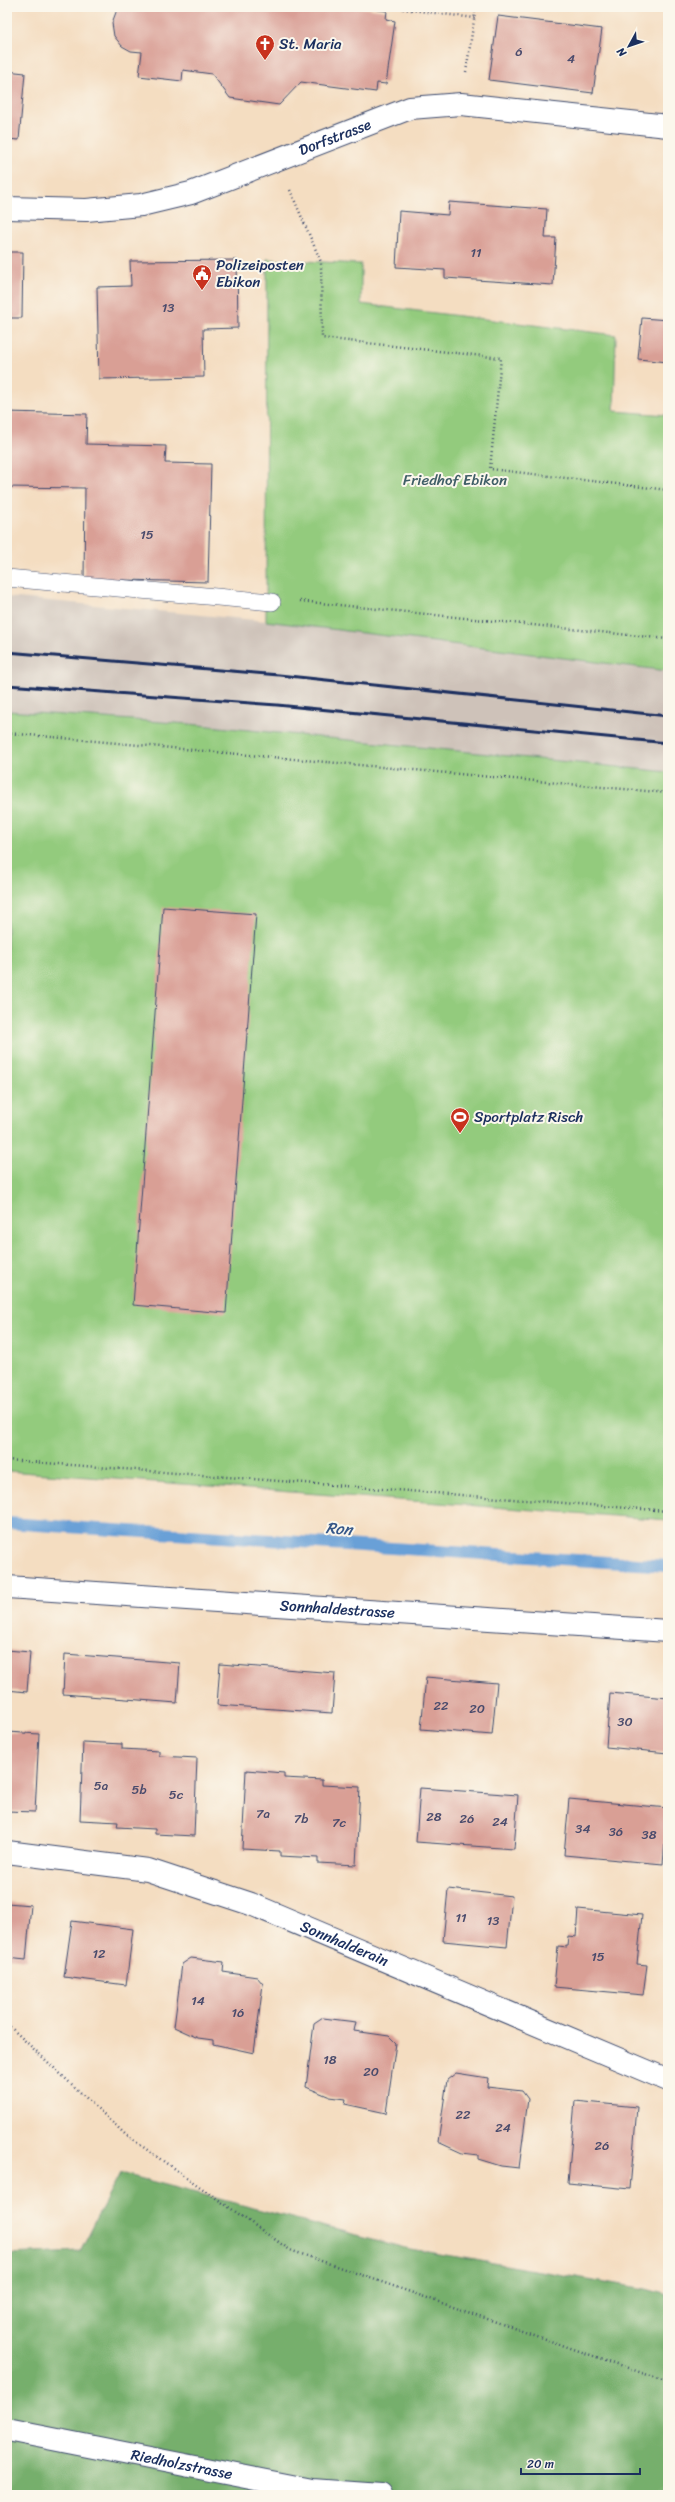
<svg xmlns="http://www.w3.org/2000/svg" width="675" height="2502" font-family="Sriracha,sans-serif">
  <rect width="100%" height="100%" fill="#fbf7ec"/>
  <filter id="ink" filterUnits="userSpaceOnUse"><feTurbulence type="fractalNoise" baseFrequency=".025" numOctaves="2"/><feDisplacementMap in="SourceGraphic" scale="8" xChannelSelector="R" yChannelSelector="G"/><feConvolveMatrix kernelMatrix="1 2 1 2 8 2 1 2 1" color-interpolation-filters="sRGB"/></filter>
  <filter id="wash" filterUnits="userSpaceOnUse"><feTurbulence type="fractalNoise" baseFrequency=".012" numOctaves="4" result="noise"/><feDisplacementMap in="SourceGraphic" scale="16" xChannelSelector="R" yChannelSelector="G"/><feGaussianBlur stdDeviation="0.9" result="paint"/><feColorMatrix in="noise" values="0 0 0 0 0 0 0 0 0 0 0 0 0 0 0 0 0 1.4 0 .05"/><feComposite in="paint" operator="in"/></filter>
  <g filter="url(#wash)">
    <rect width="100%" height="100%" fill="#f4ddc1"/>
    <path fill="#cec2b9" d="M 7,597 L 266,621 L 668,671 L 668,772 L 189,724 L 7,711 Z"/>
    <path fill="#93cb7d" stroke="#577d6e" d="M 267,259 L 361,264 L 361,304 L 616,335 L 614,411 L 668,415 L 668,671 L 266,621 Z
      M 7,711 L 189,724 L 668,772 L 668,1520 L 7,1471 Z"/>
    <path fill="#76af6c" stroke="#486f65" d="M 120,2173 L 410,2249 L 646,2289 L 668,2295 L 668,2495 L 7,2495 L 7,2254 L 80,2251 Z"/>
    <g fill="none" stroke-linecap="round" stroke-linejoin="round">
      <path stroke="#69a0d7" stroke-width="12" d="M 7,1523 L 668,1566"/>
    </g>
    <g id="blocks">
      <path fill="#d99f95" d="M 118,7 L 356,7 L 387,11 L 386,19 L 395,21 L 386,84 L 377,83 L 376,92 L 301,82 L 279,105 L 230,98 L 212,74 L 183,70 L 182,81 L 139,76 L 142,52 L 131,51 L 122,46 L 114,36 L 112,23 Z
        M 498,16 L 602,29 L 593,93 L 489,80 Z
        M 7,71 L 25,73 L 19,140 L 7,139 Z
        M 449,202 L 547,209 L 545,238 L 556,238 L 553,285 L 445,278 L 445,270 L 396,267 L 399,211 L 448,215 Z
        M 7,252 L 23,252 L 22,318 L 7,318 Z
        M 237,260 L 238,328 L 203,329 L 204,377 L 99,379 L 97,287 L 131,286 L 130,261 Z
        M 642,318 L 668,320 L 668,362 L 638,359 Z
        M 7,412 L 87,414 L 86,444 L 166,446 L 165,463 L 211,464 L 208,582 L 84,579 L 85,488 L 7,487 Z
        M 163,907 L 256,914 L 226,1313 L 133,1305 Z
        M 7,1650 L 30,1652 L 27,1692 L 7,1690 Z
        M 65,1654 L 180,1663 L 177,1703 L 63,1694 Z
        M 220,1664 L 335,1673 L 332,1713 L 217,1705 Z
        M 426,1677 L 497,1683 L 492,1735 L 421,1729 Z
        M 610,1693 L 668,1698 L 668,1753 L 606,1747 Z
        M 7,1732 L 39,1734 L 35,1812 L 7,1811 Z
        M 83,1742 L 122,1744 L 122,1749 L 159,1751 L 159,1756 L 197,1758 L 194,1836 L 155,1834 L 155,1829 L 117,1827 L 118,1822 L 80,1820 Z
        M 246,1770 L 284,1773 L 284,1778 L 322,1780 L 322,1785 L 360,1787 L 356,1865 L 318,1863 L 318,1858 L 280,1856 L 280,1851 L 242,1849 Z
        M 420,1788 L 518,1795 L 514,1849 L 416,1842 Z
        M 569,1799 L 668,1808 L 663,1864 L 564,1855 Z
        M 448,1889 L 512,1896 L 507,1947 L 443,1941 Z
        M 7,1903 L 31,1905 L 26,1960 L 7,1958 Z
        M 578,1909 L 642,1915 L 637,1964 L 647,1965 L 643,1995 L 554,1987 L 558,1946 L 567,1947 L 568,1936 L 576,1937 Z
        M 72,1921 L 133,1929 L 126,1985 L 64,1977 Z
        M 191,1958 L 224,1962 L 223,1972 L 257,1977 L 263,1984 L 254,2053 L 213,2044 L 213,2040 L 198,2038 L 174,2027 L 182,1964 Z
        M 323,2018 L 356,2022 L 354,2031 L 389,2036 L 396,2043 L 386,2113 L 345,2104 L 346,2099 L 330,2097 L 306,2087 L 314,2024 Z
        M 456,2073 L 488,2078 L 487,2087 L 522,2091 L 528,2099 L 519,2168 L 501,2166 L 478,2159 L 478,2155 L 462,2153 L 438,2142 L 447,2080 Z
        M 575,2101 L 637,2107 L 630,2189 L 568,2183 Z"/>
    </g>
  </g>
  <g filter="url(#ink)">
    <use href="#blocks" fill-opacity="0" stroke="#3c496d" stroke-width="1"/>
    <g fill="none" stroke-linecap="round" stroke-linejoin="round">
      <defs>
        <path id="service" d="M 7,578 L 272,602"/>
        <g id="minor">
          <path id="s1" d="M 7,208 L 86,210 L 141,205 L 191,193 L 410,108 L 461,104 L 668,126"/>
          <path id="s2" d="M 7,1587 L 668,1631"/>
          <path id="s3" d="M 7,1852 L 148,1870 L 251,1904 L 668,2080"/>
          <path id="s4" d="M 7,2430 L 312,2490 L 381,2495"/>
        </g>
      </defs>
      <use href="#service" stroke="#3c496d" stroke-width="18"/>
      <use href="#minor" stroke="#3c496d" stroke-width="24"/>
      <path stroke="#3c496d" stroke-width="2.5" stroke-dasharray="1 3" stroke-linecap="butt" d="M 387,7 L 475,18
        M 466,72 L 476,7
        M 290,190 L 321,262 L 322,338 L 501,358 L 490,469 L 668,490
        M 300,601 L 668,639
        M 7,733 L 668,793
        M 7,1460 L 668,1511
        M 7,2024 L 126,2135 L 290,2250 L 668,2382"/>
      <use href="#service" stroke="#fff" stroke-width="17"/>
      <use href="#minor" stroke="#fff" stroke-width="22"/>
      <path stroke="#1b2f5e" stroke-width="3" d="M 7,652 L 279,675 L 668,716
        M 7,685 L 277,705 L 668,743"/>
    </g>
  </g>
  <defs>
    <symbol id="church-pin" viewBox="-11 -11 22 30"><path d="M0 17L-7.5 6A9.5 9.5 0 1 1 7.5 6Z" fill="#c8321e" stroke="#fbf7ec"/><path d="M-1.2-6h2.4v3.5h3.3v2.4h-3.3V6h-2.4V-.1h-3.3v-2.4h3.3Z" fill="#fff"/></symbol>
    <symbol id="civic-pin" viewBox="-11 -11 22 30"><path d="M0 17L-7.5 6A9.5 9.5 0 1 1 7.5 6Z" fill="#c8321e" stroke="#fbf7ec"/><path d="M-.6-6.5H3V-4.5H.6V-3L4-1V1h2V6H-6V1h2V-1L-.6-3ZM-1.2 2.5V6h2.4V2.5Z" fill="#fff"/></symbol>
    <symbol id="stadium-pin" viewBox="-11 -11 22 30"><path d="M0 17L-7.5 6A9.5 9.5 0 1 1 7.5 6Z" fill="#c8321e" stroke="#fbf7ec"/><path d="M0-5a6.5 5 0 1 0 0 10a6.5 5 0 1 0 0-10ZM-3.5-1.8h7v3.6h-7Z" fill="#fff"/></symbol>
  </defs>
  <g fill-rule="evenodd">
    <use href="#church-pin" x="254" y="33" width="22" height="30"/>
    <use href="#civic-pin" x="191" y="263" width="22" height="30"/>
    <use href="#stadium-pin" x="449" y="1106" width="22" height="30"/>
  </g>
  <g text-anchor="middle" stroke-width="4" stroke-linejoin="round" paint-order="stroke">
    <g font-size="13" fill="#4a4b6c">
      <text x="519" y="56">6</text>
      <text x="571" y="63">4</text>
      <text x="476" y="257">11</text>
      <text x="168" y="312">13</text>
      <text x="147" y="539">15</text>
      <text x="441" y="1710">22</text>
      <text x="477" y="1713">20</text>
      <text x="625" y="1726">30</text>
      <text x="101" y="1790">5a</text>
      <text x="139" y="1794">5b</text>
      <text x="176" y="1799">5c</text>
      <text x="263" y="1818">7a</text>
      <text x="434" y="1821">28</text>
      <text x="301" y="1823">7b</text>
      <text x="467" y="1823">26</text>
      <text x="500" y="1826">24</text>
      <text x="339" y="1827">7c</text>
      <text x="583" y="1833">34</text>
      <text x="616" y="1836">36</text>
      <text x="649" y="1839">38</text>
      <text x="461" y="1922">11</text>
      <text x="493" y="1925">13</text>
      <text x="99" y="1958">12</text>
      <text x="598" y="1961">15</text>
      <text x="198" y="2005">14</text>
      <text x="238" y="2017">16</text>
      <text x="330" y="2064">18</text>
      <text x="371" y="2076">20</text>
      <text x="463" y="2119">22</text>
      <text x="503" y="2132">24</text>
      <text x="602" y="2150">26</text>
    </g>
    <g font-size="15" fill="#1b2f5e" stroke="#fbf7ec" text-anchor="start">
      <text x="279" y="49">St. Maria</text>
      <text x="216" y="270">Polizeiposten<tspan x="216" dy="17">Ebikon</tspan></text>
      <text x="474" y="1122">Sportplatz Risch</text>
    </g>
    <g font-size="15" fill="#1b2f5e" stroke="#fbf7ec">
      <text dy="5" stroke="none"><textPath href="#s1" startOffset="340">Dorfstrasse</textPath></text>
      <text dy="5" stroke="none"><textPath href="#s2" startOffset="331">Sonnhaldestrasse</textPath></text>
      <text dy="5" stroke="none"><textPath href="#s3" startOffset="352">Sonnhalderain</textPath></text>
      <text dy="5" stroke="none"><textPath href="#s4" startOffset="178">Riedholzstrasse</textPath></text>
    </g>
    <g font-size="15" fill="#3f5e67" stroke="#fbf7ec">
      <text x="455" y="485">Friedhof Ebikon</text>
    </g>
    <g font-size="16" font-style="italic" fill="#365788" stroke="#fbf7ec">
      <text transform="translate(339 1528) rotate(4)" y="6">Ron</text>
    </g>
  </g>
  <rect width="675" height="2502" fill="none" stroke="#fbf7ec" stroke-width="24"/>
  <g transform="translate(629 46) rotate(230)" stroke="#fbf7ec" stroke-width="3" paint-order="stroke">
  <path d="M0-3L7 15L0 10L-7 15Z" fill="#1b2f5e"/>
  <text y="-6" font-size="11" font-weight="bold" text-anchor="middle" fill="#1b2f5e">N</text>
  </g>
  <path d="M521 2468v6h119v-6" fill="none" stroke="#1b2f5e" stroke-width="2"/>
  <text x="527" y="2468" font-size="12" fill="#1b2f5e" stroke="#fbf7ec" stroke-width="3" paint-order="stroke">20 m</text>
</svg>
